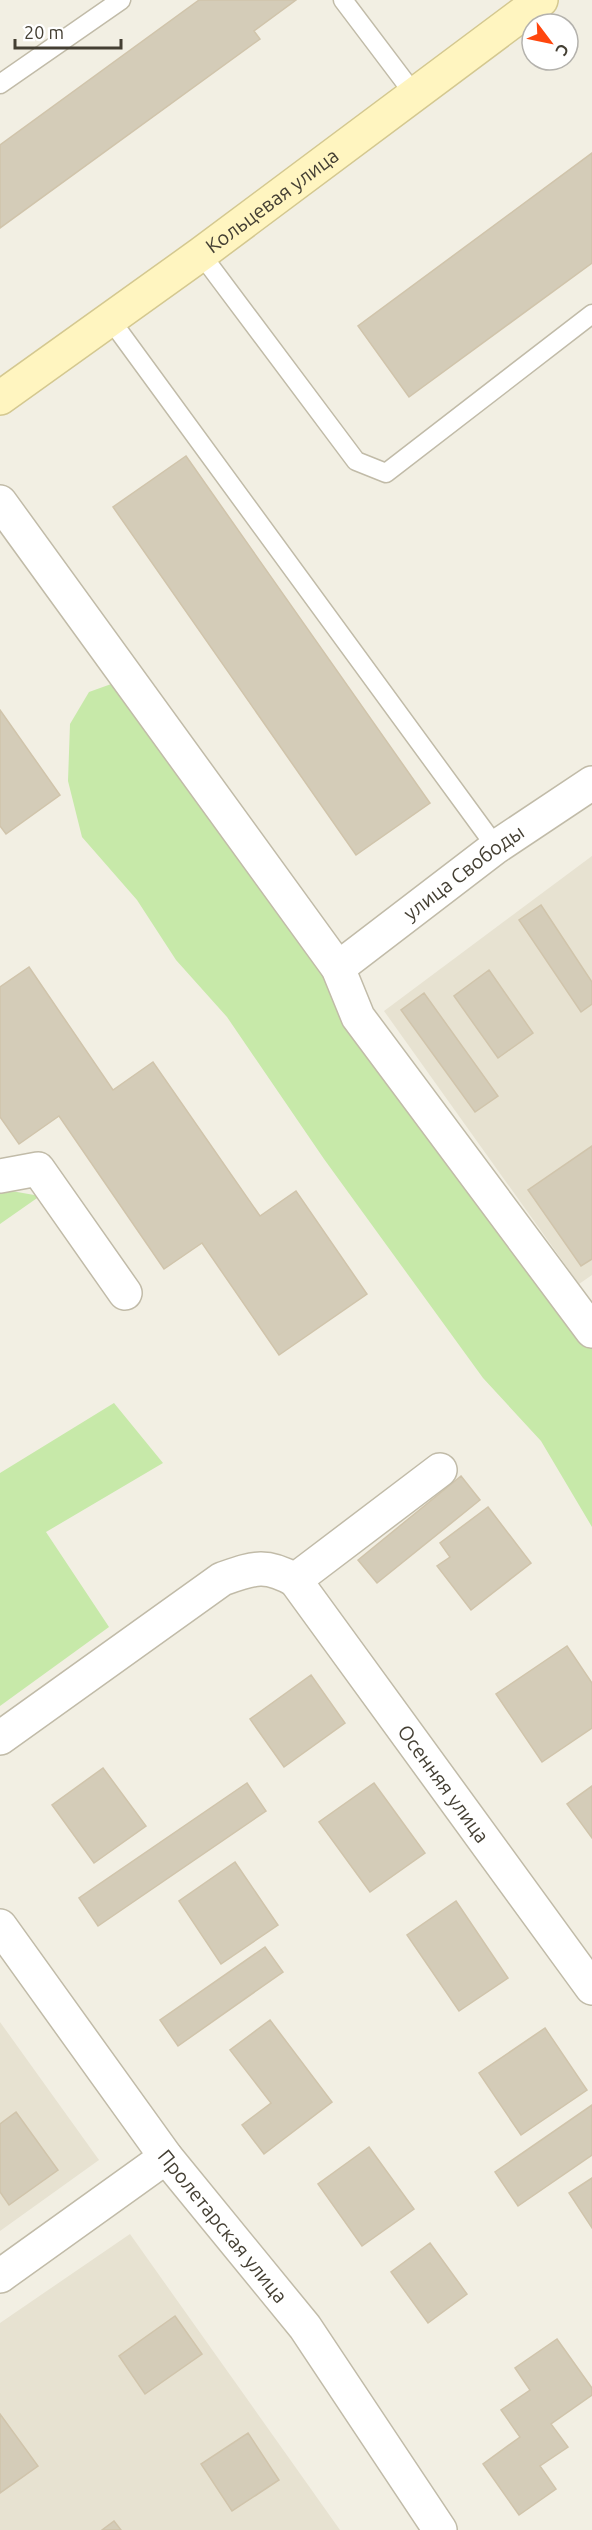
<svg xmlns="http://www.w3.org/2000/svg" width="592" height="2530" font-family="Ubuntu,sans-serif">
  <rect width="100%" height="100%" fill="#f2efe3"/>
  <path fill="#e7e2d1" d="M 592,856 L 592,1275 L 579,1284 L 384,1011 Z
    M 0,2022 L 99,2160 L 0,2231 Z
    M 130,2234 L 340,2530 L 0,2530 L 0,2323 Z"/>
  <path fill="#c7e9a9" d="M 114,683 L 592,1307 L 592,1527 L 541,1441 L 483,1378 L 324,1159 L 227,1017 L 176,960 L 137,900 L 82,837 L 68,781 L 70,724 L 89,692 Z
    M 0,1189 L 40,1196 L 0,1224 Z
    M 114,1403 L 163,1463 L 46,1532 L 109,1627 L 0,1706 L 0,1473 Z"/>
  <path fill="#d4ccb8" stroke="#d0c4ab" stroke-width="1.5" d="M 199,0 L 296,0 L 254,31 L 260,39 L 0,228 L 0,145 Z
    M 592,153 L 592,263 L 409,397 L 358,326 Z
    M 186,456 L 430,803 L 356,855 L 113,507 Z
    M 0,710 L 60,795 L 6,834 L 0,826 Z
    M 541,905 L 592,982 L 592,1004 L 581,1012 L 519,920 Z
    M 29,967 L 113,1090 L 153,1062 L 260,1216 L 296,1191 L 367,1294 L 279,1355 L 202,1243 L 164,1269 L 59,1116 L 19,1144 L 0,1117 L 0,987 Z
    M 489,970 L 533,1033 L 498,1058 L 454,996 Z
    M 424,993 L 498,1096 L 475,1112 L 401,1010 Z
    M 592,1146 L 592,1259 L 581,1266 L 528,1190 Z
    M 461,1476 L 480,1500 L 377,1583 L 358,1560 Z
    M 488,1507 L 531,1563 L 471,1610 L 437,1566 L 450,1557 L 440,1543 Z
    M 567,1646 L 592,1683 L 592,1728 L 542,1762 L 496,1694 Z
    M 311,1675 L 345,1723 L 284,1767 L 250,1719 Z
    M 103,1768 L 146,1826 L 94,1863 L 52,1805 Z
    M 247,1783 L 266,1811 L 98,1926 L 79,1898 Z
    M 374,1783 L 425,1853 L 370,1892 L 319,1822 Z
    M 592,1786 L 592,1838 L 567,1804 Z
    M 235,1862 L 278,1925 L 221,1964 L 179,1901 Z
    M 456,1901 L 508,1978 L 459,2011 L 407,1935 Z
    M 265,1947 L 283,1972 L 178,2046 L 160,2020 Z
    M 270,2020 L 332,2102 L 264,2154 L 242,2125 L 271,2103 L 230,2050 Z
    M 545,2028 L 587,2090 L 521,2135 L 479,2073 Z
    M 592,2105 L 592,2155 L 518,2206 L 495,2172 Z
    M 16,2112 L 58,2170 L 9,2205 L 0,2192 L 0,2124 Z
    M 369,2147 L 414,2209 L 362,2246 L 318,2184 Z
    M 592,2178 L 592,2228 L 569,2193 Z
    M 430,2243 L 467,2294 L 428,2323 L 391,2272 Z
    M 175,2316 L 202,2354 L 145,2394 L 119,2356 Z
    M 557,2339 L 592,2388 L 592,2395 L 551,2424 L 568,2447 L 540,2466 L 556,2489 L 519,2515 L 483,2464 L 520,2437 L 501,2410 L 530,2390 L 515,2368 Z
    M 0,2414 L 38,2466 L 0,2493 Z
    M 248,2433 L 279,2480 L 232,2511 L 201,2464 Z
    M 114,2521 L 121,2530 L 102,2530 Z"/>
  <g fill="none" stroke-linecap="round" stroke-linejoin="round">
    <defs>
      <path id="service" d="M 343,0 L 414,94
        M 0,84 L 121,0
        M 201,254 L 356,461 L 386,473 L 592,314
        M 110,319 L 496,847"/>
      <g id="minor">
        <path d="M 0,502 L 338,968 L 358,1017 L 592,1331"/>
        <path id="s1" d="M 338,968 L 496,847 L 592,783"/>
        <path d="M 0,1176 L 38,1169 L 125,1293"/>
        <path id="s2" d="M 295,1580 L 592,1988"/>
        <path d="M 0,1738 L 222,1579 C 254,1568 265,1563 295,1580 L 440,1470"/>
        <path id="s3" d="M 0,1926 L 166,2157 L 305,2327 L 440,2530"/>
        <path d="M 0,2276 L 166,2157"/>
      </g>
      <g id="secondary">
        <path id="s4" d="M 0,398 L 201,254 L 541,0"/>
      </g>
    </defs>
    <use href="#service" stroke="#c1bba8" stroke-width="21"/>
    <use href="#minor" stroke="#c1bba8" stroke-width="36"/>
    <use href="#secondary" stroke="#d4c890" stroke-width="36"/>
    <use href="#service" stroke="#fff" stroke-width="18"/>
    <use href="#minor" stroke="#fff" stroke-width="33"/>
    <use href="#secondary" stroke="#fff5c0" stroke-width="33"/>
  </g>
  <g text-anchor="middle" stroke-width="4.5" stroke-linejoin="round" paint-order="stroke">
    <g font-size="20" fill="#443f33" stroke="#fff">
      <text dy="7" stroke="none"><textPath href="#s4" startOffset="336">Кольцевая улица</textPath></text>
      <text dy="7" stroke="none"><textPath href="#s1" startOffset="158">улица Свободы</textPath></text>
      <text dy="7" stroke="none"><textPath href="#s2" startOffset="252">Осенняя улица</textPath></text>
      <text dy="7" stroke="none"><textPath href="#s3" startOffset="374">Пролетарская улица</textPath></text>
    </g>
  </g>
  <g transform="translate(550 42) rotate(122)"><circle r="28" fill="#ffffff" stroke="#b4b2ad" stroke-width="1.5"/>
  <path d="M0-4.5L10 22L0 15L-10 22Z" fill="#ff460d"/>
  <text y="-9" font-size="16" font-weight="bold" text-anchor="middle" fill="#443f33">С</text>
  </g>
  <path d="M15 39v9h106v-9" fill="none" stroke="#443f33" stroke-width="3"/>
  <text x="24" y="39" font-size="18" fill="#443f33" stroke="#ffffff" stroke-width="4.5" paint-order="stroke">20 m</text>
</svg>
